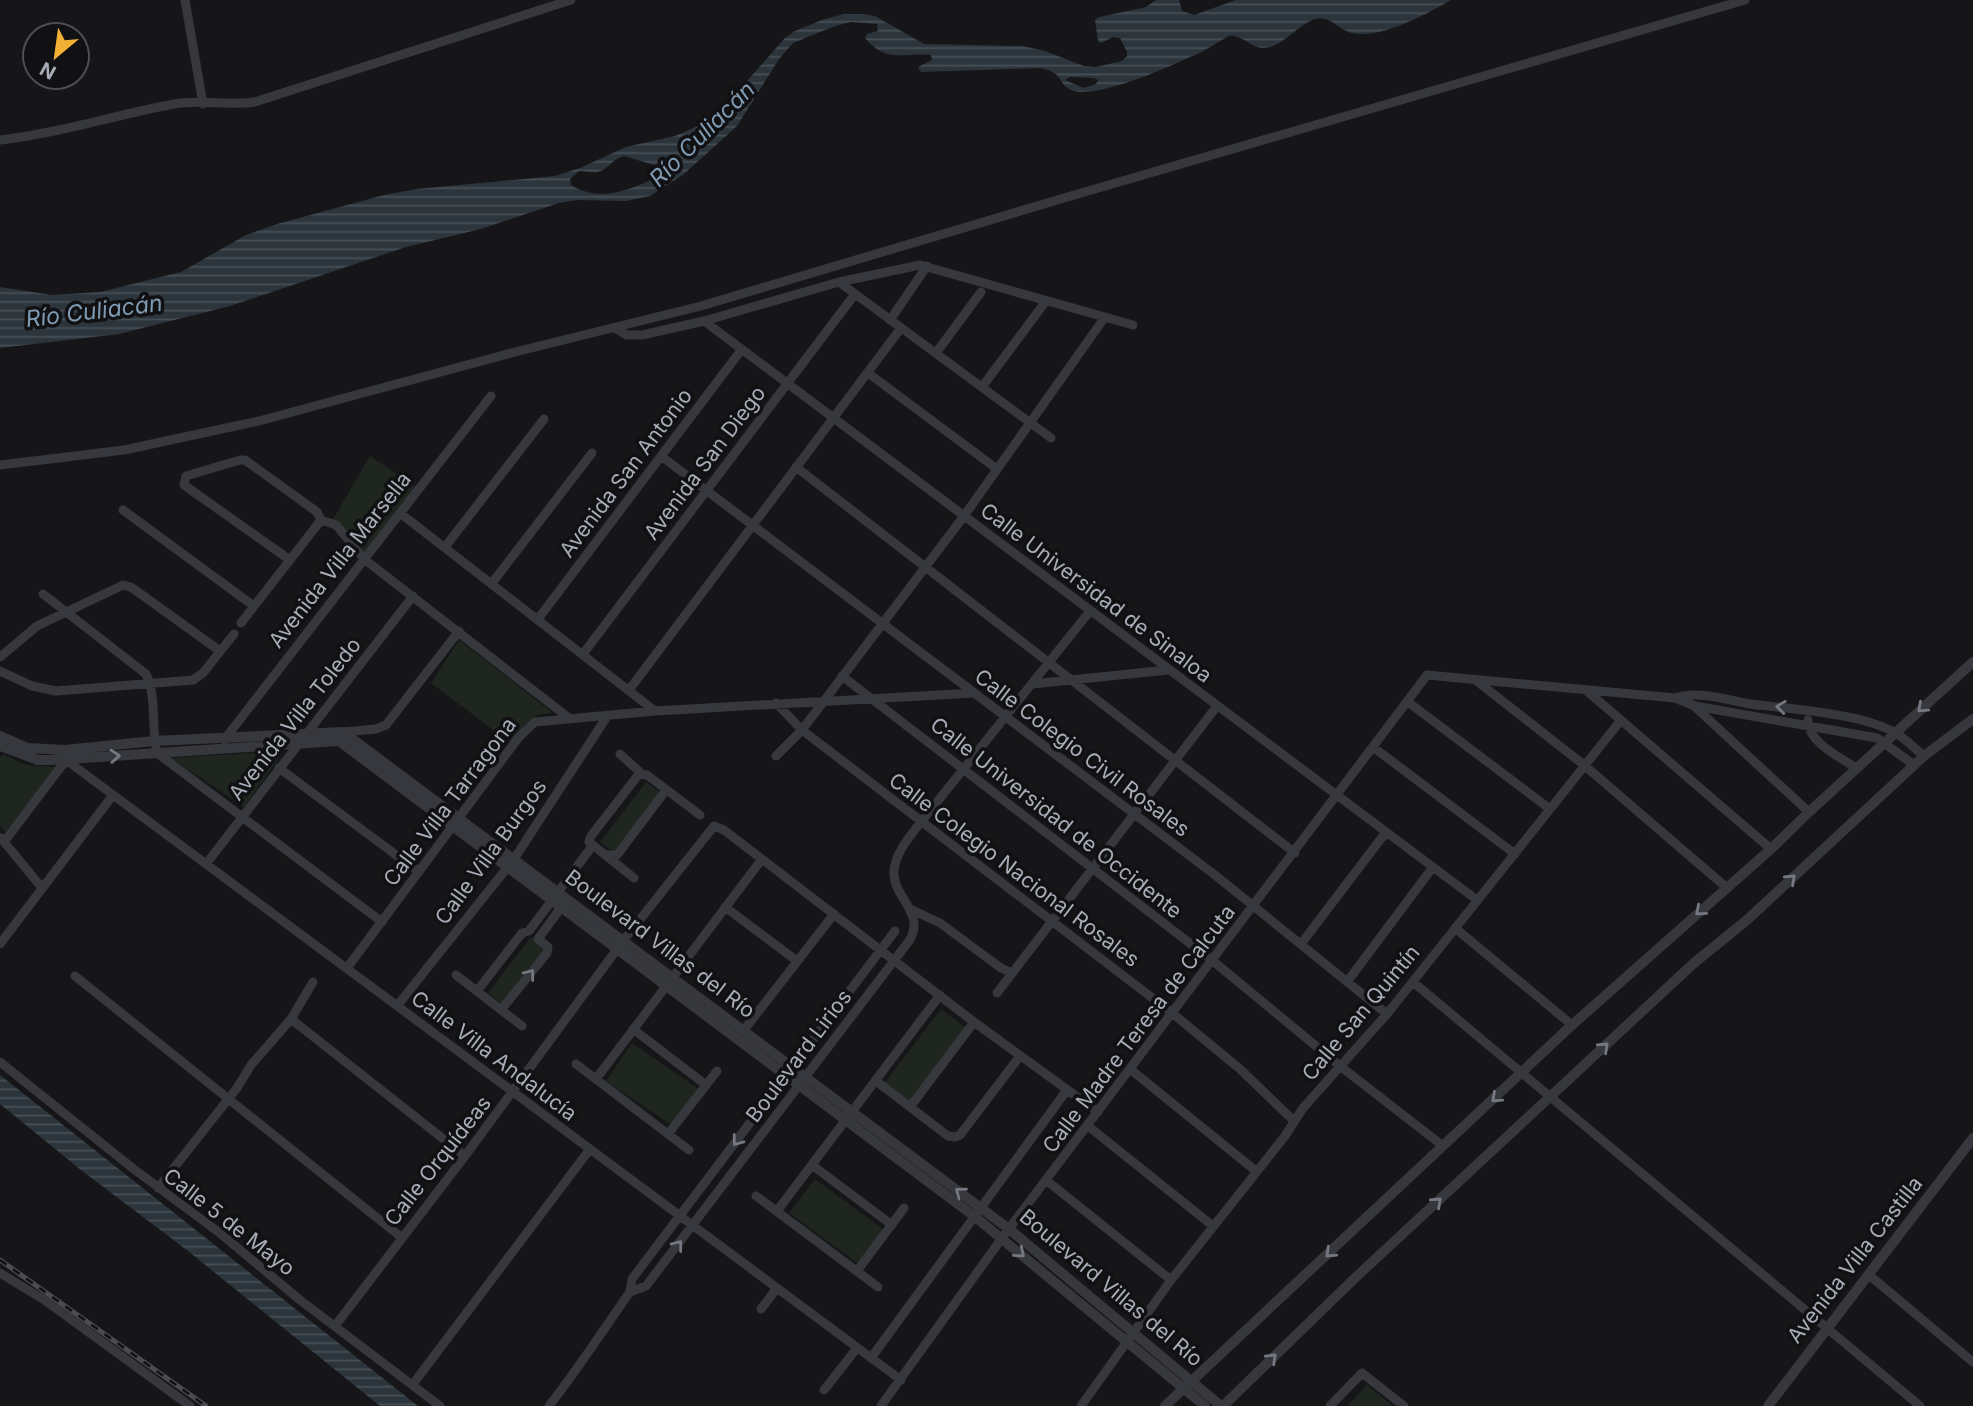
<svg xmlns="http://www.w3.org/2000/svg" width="1973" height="1406" font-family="Inter,sans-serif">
  <defs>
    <pattern id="water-rules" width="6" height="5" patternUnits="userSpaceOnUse" patternTransform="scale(1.75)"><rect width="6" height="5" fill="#2c353c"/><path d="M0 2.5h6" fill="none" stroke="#485056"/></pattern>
  </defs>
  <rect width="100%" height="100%" fill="#161618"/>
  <path fill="#1e261f" d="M 370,456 L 417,488 L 364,555 L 333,519 Z
    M 459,640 L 553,713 L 536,715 L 513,745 L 431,683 Z
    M 284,751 L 244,807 L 171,758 Z
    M 3,754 L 26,765 L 59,767 L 5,832 L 0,825 L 0,757 Z
    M 646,782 L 661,793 L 615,853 L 600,842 Z
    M 531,937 L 548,950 L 505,1006 L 488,993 Z
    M 941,1009 L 966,1028 L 908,1104 L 883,1085 Z
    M 632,1043 L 699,1089 L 673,1126 L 606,1081 Z
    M 815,1179 L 884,1230 L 859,1264 L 789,1213 Z
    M 1367,1385 L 1393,1406 L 1347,1406 Z"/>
  <path fill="url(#water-rules)" fill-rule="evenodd" d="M 1156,0 L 1179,0 L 1182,11 L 1194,15 L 1236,0 L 1451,0 C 1427,14 1376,42 1349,32 C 1337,28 1329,15 1315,19 C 1297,25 1282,48 1263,48 C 1250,48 1242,34 1229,36 C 1216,43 1204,52 1190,57 C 1167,68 1094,100 1071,90 C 1057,83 1064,73 1041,68 L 921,72 L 918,67 L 932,60 L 931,55 C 902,52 887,64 865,38 L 867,34 L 878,31 L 877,24 L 851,22 L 835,26 L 793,43 L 779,59 L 737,126 L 684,174 L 650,196 L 626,201 L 577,200 L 559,203 L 481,229 L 406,247 L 230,306 L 119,334 L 0,348 L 0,287 L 52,295 L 100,292 L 181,272 L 246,235 L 277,224 L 384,195 L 417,189 L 555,176 L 580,168 L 626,147 L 675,136 L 698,126 L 717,115 L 785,38 L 795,31 L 822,20 L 844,14 L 862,14 L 875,16 L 924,44 L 1023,46 L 1045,51 L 1084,66 L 1096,67 L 1122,61 L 1127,56 L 1127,52 L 1120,38 L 1113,37 L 1101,43 L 1098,41 L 1095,20 L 1099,17 L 1146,7 ZM 1070,77 L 1094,78 L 1098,80 L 1096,84 L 1084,88 L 1065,80 ZM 624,156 L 654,165 L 660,173 C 652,183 616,194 603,194 C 592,194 580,191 571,185 L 570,179 L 579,171 C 586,171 592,173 598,172 C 608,169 613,159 624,156 Z
    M 0,1075 L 418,1406 L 380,1406 L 188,1251 L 81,1170 L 0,1104 Z"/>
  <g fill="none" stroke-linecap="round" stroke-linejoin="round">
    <path stroke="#37383d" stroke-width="9" d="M 185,0 L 203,104
      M 0,140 C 59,133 116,115 174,104 C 200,99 228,106 255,102 L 571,0
      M 839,282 L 1051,438
      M 890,320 L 927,266
      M 704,321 L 1477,900
      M 615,328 L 627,335 L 642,335 L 704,321 L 839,282 L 920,265 L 1133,325
      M 936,353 L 981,292
      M 868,373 L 997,469
      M 982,387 L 1046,301
      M 661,456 L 1215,875 L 1387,1014
      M 0,465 L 124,450 L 259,421 L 519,351 L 701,306 L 1064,198 L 1745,0
      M 796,467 L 1295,853
      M 123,510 L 254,606
      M 400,513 L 655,711
      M 321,520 L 336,525 L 364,559 L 569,718
      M 445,547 L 544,419
      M 290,560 L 184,485 L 186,476 L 240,460 L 245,460 L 317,512 L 321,520
      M 492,583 L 592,453
      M 43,594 L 146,674 C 157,697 151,728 157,753 L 382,922
      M 538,619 L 742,349
      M 241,623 L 321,520
      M 583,654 L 855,294
      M 0,657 L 37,626 L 123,585 L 131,587 L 220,651
      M 0,671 L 32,686 L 56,691 L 193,680 L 203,673 L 234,634
      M 842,676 L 1213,961 L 1340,1066 L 1443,1146
      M 1478,682 L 1584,765 L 1727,888
      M 1032,684 L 1168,670
      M 629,690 L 901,328
      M 1587,691 L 1771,849
      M 1675,698 C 1697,690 1728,700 1750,704 C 1790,709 1859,713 1894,732 C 1905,738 1914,748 1924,756
      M 1408,702 L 1550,809
      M 776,703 L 802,730 L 1172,1013 L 1240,1069 L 1294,1121
      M 1694,706 L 1809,812
      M 1808,720 C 1807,742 1840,757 1856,768
      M 343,732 L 376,729 L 386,725 L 459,631
      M 224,740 L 491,396
      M 1373,747 L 1515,854
      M 620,754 L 642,774
      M 776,756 L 802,730 L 964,516 L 1105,317
      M 66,760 L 901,1380
      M 279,768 L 419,872
      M 1,838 L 42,888
      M 4,842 L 66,760
      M 606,855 L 617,855 L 666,790
      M 206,864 L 413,596
      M 634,878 L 589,842 L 591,836 L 639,774 L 647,775 L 700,815
      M 725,907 L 797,961
      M 910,909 L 940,923 L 1001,968 L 1012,973
      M 1455,928 L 1572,1025
      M 0,944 L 113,795
      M 1301,944 L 1386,832
      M 347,968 L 519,737 L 535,722 L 655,711 L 974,693
      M 456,975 L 522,1026
      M 75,976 L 401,1237
      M 1347,982 L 1433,867
      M 1413,982 L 1920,1406
      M 477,991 L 522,933 L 529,931 L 593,845
      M 997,993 L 1217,706
      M 397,1006 L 514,859 L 608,715
      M 501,1010 L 547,953 L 548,947 L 538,939 L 565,902
      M 291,1019 L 465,1156
      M 633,1029 L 706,1085
      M 744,1030 L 834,914
      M 0,1062 L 135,1170 L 221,1234 L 300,1300 L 440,1406
      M 576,1064 L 689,1150
      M 1130,1069 L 1256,1171
      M 596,1079 L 762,859
      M 876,1081 L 948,1136 L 955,1137 L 960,1135 L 1020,1056
      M 910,1107 L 974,1022
      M 1088,1126 L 1213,1226
      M 668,1134 L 717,1071
      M 812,1165 L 892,1225
      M 1046,1180 L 1171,1280
      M 158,1188 L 237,1088 L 251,1065 L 291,1019 L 313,982
      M 756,1196 L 878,1287
      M 777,1211 L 940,995
      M 857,1271 L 904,1208
      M 0,1273 L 46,1301 L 190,1406
      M 1869,1275 L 1973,1362
      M 630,1292 L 646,1286 L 909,941 C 927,913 891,896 894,870 C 896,852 910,836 921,822 L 1090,611
      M 761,1309 L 777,1288
      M 335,1326 L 465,1156 L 623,941 L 714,826 L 724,830 L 974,1022 L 1098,1112
      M 871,1358 L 1067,1090
      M 413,1384 L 590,1149
      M 824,1390 L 857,1348
      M 549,1406 C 578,1369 603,1330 630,1292 L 632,1279 L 895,931
      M 881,1406 L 1002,1238 L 1427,675 L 1675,698 L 1695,706 L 1877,738 L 1914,765
      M 1081,1406 L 1171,1280 L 1285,1136 L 1303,1108 L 1387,1014 L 1621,720
      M 1330,1406 L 1362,1373 L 1404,1406"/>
    <path stroke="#37383d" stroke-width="10" d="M 0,736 L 28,748 L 65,750 L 154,741 L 343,732 L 1009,1229 L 1221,1406
      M 0,746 L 38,760 L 53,760 L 339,741 L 974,1216 L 1205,1406
      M 1165,1406 L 1572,1025 L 1771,849 L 1809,812 L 1973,662
      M 1223,1406 L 1355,1278 L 1694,963 L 1747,920 L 1924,756 L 1973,719
      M 1768,1406 L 1973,1138"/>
    <defs>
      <path id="rail" d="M 0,1260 L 206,1406"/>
    </defs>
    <use href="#rail" stroke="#4a4c52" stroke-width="5"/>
    <use href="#rail" stroke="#111113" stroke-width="2.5" stroke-dasharray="8" stroke-linecap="butt"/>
  </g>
  <defs><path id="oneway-chevron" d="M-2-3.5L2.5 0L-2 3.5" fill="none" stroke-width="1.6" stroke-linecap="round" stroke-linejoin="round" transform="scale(1.75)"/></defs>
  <g stroke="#757881">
    <use href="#oneway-chevron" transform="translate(1781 707) rotate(-173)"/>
    <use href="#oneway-chevron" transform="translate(1922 708) rotate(138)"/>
    <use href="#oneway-chevron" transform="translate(115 756) rotate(-4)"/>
    <use href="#oneway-chevron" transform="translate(1791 879) rotate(-43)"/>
    <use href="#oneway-chevron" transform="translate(1700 911) rotate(139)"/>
    <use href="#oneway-chevron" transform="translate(530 974) rotate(-52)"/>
    <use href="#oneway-chevron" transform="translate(1604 1047) rotate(-43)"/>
    <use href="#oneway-chevron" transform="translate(1496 1098) rotate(138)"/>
    <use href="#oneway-chevron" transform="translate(737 1141) rotate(127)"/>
    <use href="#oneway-chevron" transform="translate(960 1192) rotate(-143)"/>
    <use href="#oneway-chevron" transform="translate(1437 1202) rotate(-43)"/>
    <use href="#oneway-chevron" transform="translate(678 1245) rotate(-52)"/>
    <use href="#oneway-chevron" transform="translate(1020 1253) rotate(40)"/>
    <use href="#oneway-chevron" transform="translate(1330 1253) rotate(137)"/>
    <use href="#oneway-chevron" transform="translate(1272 1358) rotate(-44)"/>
  </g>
  <g text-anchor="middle" stroke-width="7" stroke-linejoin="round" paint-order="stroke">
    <g font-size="21" fill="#a8adb8" stroke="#111113">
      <text transform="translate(705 463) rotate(-53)" y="7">Avenida San Diego</text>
      <text transform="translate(626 473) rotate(-53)" y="7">Avenida San Antonio</text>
      <text transform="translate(340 560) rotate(-52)" y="7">Avenida Villa Marsella</text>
      <text transform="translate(1096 593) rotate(37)" y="7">Calle Universidad de Sinaloa</text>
      <text transform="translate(295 719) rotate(-52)" y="7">Avenida Villa Toledo</text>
      <text transform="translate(1082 753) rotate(37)" y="7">Calle Colegio Civil Rosales</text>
      <text transform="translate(450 802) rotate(-53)" y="7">Calle Villa Tarragona</text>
      <text transform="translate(1056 818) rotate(38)" y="7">Calle Universidad de Occidente</text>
      <text transform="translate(491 852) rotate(-54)" y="7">Calle Villa Burgos</text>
      <text transform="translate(1014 870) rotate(37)" y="7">Calle Colegio Nacional Rosales</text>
      <text transform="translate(660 944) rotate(37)" y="7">Boulevard Villas del Río</text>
      <text transform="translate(1361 1013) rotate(-50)" y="7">Calle San Quintín</text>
      <text transform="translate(1139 1029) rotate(-53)" y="7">Calle Madre Teresa de Calcuta</text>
      <text transform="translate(494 1056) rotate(37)" y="7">Calle Villa Andalucía</text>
      <text transform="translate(799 1056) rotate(-53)" y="7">Boulevard Lirios</text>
      <text transform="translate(438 1161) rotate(-52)" y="7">Calle Orquídeas</text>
      <text transform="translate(229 1222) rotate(38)" y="7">Calle 5 de Mayo</text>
      <text transform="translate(1855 1260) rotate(-52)" y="7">Avenida Villa Castilla</text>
      <text transform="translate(1111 1288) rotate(40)" y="7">Boulevard Villas del Río</text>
    </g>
    <g font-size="23" font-style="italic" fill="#7f9bb3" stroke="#111113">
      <text transform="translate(702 134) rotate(-45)" y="8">Río Culiacán</text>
      <text transform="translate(94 311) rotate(-7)" y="8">Río Culiacán</text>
    </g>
  </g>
  <g transform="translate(56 56) rotate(209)"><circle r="33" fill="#111113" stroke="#4d4f55" stroke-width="2"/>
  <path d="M0-5L12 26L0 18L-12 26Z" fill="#f2b134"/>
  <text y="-10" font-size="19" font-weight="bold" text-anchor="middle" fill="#a8adb8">N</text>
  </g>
</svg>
